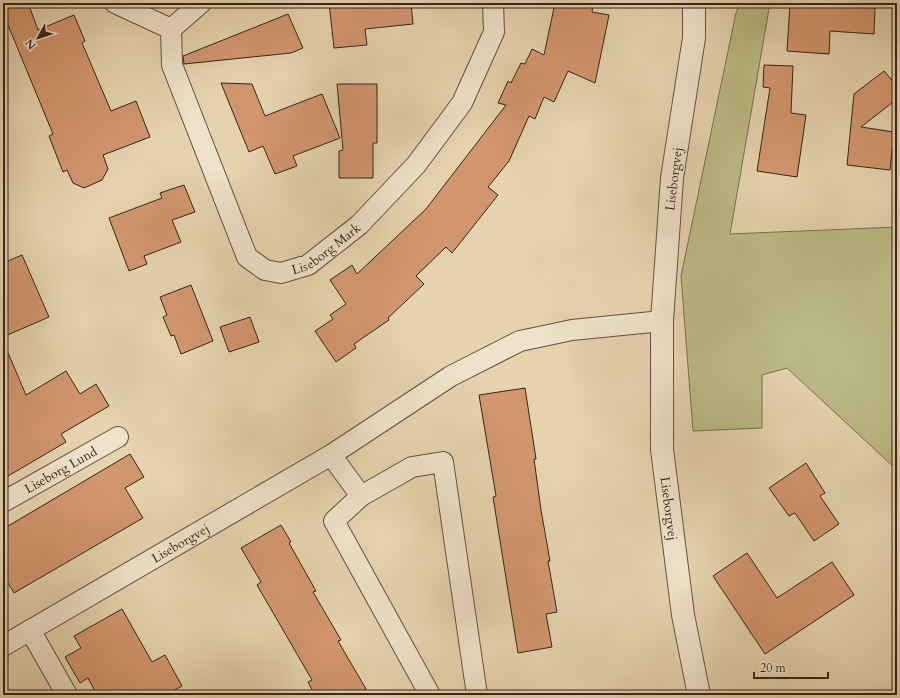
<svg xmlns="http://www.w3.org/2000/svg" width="900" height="698" font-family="Cardo,serif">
  <rect width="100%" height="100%" fill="#e5d3ae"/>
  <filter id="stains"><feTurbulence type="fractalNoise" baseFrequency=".005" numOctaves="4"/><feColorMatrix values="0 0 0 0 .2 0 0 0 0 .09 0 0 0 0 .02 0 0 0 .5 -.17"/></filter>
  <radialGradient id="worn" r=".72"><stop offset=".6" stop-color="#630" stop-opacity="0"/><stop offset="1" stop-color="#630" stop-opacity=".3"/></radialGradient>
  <path fill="#bcba85" stroke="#787052" d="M 740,3 L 770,3 L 730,234 L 897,227 L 897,470 L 787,368 L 762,375 L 762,428 L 693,431 L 681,276 L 736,13 Z"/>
  <path fill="#d2966e" stroke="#35251e" d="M 3,3 L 28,3 L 38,30 L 74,15 L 85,41 L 82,43 L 111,111 L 136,101 L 150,137 L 103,155 L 108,169 L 102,180 L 84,188 L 73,183 L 67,170 L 63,172 L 49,136 L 53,134 L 8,25 L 3,27 Z
    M 329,3 L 411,3 L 413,24 L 365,29 L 367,45 L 334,48 Z
    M 555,3 L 593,3 L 592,12 L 609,15 L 595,83 L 568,71 L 554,102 L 544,97 L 535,119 L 529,116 L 509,161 L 488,187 L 498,195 L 452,253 L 446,247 L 416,276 L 424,284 L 388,318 L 389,320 L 354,344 L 356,348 L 336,362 L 315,331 L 333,319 L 330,315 L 346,304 L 330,280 L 352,265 L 357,274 L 426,209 L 506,105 L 498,103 L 508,81 L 511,83 L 521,63 L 525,64 L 532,49 L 544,55 Z
    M 790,3 L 832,3 L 832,6 L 875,8 L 874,34 L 830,31 L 829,54 L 787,51 Z
    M 288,14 L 303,48 L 291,53 L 184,64 L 183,56 Z
    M 764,65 L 793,66 L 791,113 L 806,115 L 797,177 L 757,171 L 770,88 L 763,87 Z
    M 884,71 L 897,86 L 897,99 L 861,127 L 894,132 L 890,170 L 847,165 L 854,94 Z
    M 221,83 L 252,84 L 265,116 L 322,94 L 340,138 L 293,156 L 297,166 L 275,174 L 263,146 L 249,152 Z
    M 337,84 L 377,84 L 377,143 L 373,143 L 373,178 L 339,178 L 339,151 L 343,150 Z
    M 184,185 L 195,212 L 172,220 L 181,242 L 144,256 L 147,264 L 129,271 L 109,218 L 162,198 L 160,193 Z
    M 22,255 L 49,317 L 3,337 L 3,263 Z
    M 191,285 L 213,341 L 181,354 L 174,335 L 171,336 L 163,317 L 167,315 L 160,297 Z
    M 250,317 L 259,342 L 229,352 L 220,327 Z
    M 3,341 L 26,395 L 66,371 L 80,394 L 96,384 L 109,406 L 61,434 L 66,442 L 3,479 Z
    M 525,388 L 536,459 L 534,459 L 541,510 L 550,561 L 548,561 L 557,612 L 546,614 L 552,647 L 518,653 L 493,497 L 496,496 L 479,395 Z
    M 130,454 L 144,477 L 125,488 L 143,518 L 14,593 L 3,575 L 3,529 Z
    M 806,463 L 825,493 L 820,496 L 839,524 L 814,541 L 795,513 L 789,516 L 769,488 Z
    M 281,525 L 291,542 L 289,543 L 316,591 L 313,592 L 341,640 L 338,641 L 366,689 L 355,695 L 315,695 L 308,682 L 312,680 L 257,585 L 261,582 L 241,548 Z
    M 747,553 L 777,598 L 832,562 L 854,595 L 765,654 L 713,576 Z
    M 122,609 L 152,662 L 165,655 L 182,686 L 166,695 L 97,695 L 88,678 L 80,683 L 65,657 L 81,648 L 74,636 Z"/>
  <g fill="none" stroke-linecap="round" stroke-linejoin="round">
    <defs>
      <g id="minor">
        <path d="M 115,3 L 171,29"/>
        <path id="s1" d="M 201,3 L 171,29 L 172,65 L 247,257 L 265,270 L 281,273 L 308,265 L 359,225 L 416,165 L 462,103 L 494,32 L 493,3"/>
        <path d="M 331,455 L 361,496"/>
        <path id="s2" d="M 3,502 L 118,437"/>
        <path d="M 30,630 L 67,695"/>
        <path id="s3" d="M 3,646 L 331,455 L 451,376 L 520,341 L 572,330 L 662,321"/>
        <path d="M 430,695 L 334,521 L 361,496 L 412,467 L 443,462 L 477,695"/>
      </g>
      <g id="tertiary">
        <path id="s4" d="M 694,3 L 694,38 L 672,178 L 662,321 L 662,449 L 683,615 L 699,695"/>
      </g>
    </defs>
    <use href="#minor" stroke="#615042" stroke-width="22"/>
    <use href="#tertiary" stroke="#615042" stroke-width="24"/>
    <use href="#minor" stroke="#eee2ca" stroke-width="20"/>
    <use href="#tertiary" stroke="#eee2ca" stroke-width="22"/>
  </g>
  <g text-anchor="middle" stroke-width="3" stroke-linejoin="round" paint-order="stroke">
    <g font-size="13" fill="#35251e" stroke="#eee2ca">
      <text transform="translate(673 179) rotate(-83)" y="5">Liseborgvej</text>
      <text dy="5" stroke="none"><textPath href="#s1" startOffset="372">Liseborg Mark</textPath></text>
      <text dy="5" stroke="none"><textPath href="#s2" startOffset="66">Liseborg Lund</textPath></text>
      <text dy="5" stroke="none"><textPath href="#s4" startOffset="508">Liseborgvej</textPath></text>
      <text dy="5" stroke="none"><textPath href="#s3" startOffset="205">Liseborgvej</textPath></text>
    </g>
  </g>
  <rect width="900" height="698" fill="none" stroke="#e5d3ae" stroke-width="16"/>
  <rect x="4" y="4" width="892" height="690" fill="none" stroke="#35251e" stroke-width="2"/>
  <rect x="8" y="8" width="884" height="682" fill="none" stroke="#35251e"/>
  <g transform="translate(38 38) rotate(230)" stroke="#eee2ca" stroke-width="3" paint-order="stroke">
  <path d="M0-3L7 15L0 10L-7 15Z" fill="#35251e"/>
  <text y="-6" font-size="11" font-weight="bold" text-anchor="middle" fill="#35251e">N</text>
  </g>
  <path d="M754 672v6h74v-6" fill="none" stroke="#35251e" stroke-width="2"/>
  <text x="760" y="672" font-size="12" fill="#35251e" stroke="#eee2ca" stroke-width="3" paint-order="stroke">20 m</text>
  <rect width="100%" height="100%" filter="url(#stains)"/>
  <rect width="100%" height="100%" fill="url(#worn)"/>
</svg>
